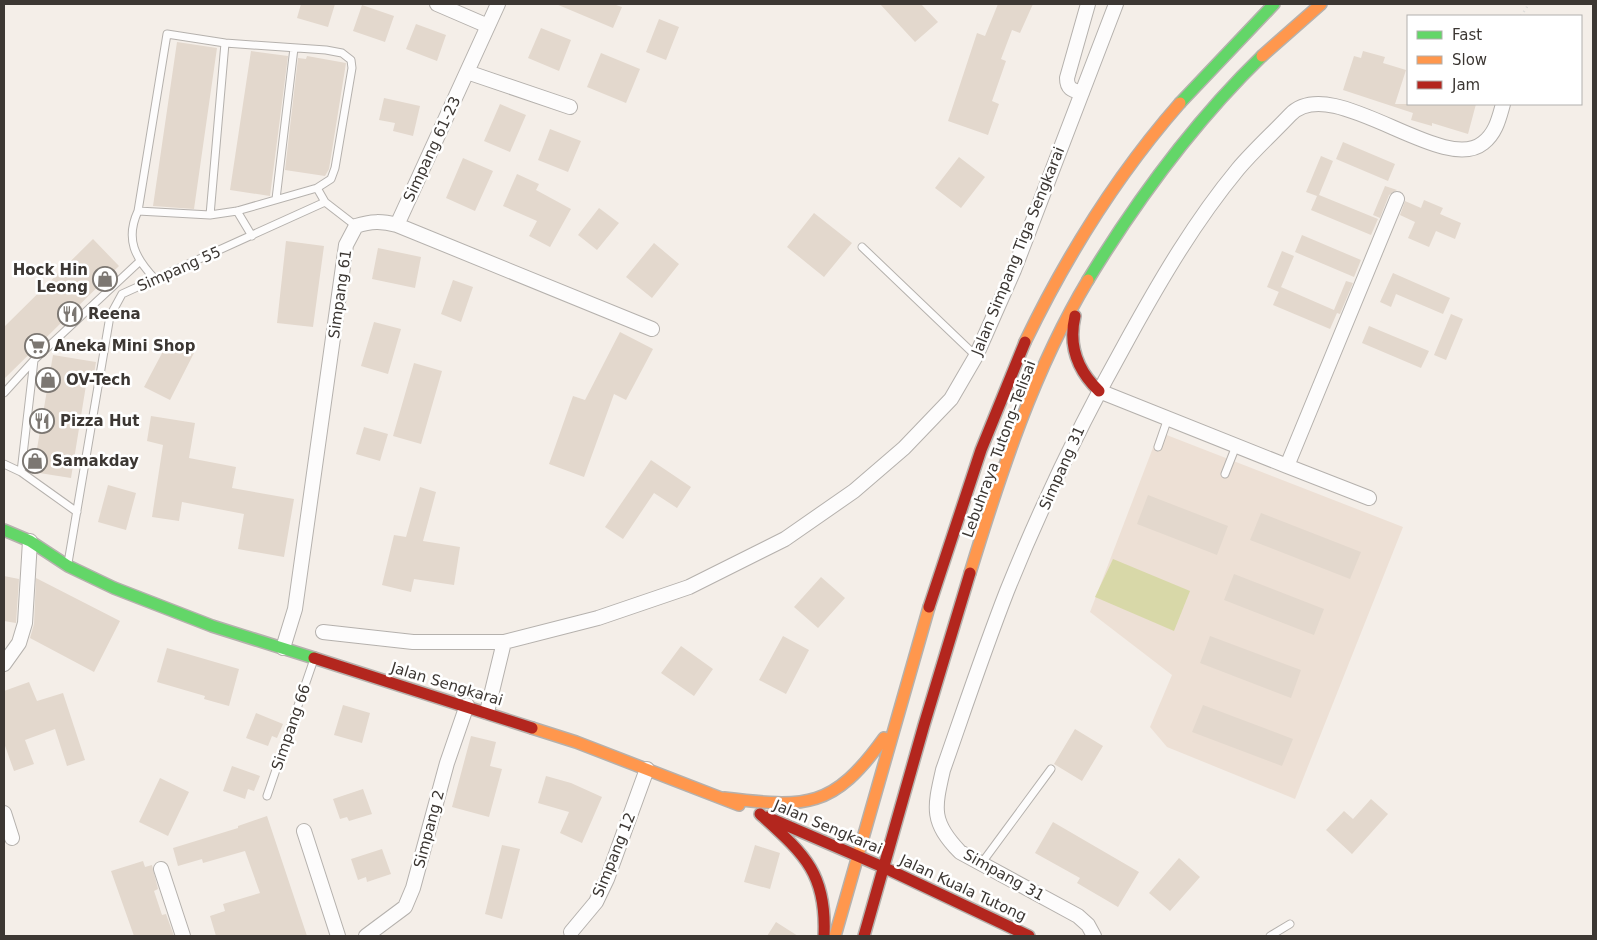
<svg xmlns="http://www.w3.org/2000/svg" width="1597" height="940" font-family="'DejaVu Sans',sans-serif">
  <rect width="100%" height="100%" fill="#f4eee8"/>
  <path fill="#ede0d5" d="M 1159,432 L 1403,527 L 1295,799 L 1167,747 L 1150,727 L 1172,675 L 1090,612 Z"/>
  <path fill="#d8d8a8" d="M 1113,559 L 1190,591 L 1174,631 L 1095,597 Z"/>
  <path fill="#e3d8cd" d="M 301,4 L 335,4 L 328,27 L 297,18 Z
    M 556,4 L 613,4 L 622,7 L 613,28 Z
    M 880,4 L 921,4 L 938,22 L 915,42 Z
    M 998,4 L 1033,4 L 1020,33 L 1012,30 L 1001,59 L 1006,61 L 992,101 L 999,104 L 988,135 L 948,121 L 977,33 L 985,36 Z
    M 362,5 L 394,16 L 385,42 L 353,31 Z
    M 659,19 L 679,27 L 666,60 L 646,52 Z
    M 416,24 L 446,35 L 437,61 L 406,49 Z
    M 541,28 L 571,40 L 559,71 L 528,58 Z
    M 177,42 L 217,48 L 194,209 L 153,206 Z
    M 251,51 L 288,56 L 270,196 L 230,190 Z
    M 1363,51 L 1385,57 L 1383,63 L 1406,70 L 1395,104 L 1476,104 L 1468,134 L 1432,123 L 1432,126 L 1411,120 L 1413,113 L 1343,90 L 1354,56 L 1361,58 Z
    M 601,53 L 640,69 L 626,103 L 587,87 Z
    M 307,56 L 346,63 L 329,169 L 325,176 L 285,170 L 298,58 L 306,59 Z
    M 384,98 L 420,106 L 413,136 L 393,131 L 395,123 L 379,120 Z
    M 500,104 L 526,115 L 510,152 L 484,141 Z
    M 550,129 L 581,141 L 568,172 L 538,160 Z
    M 1343,142 L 1395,164 L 1388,181 L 1336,159 Z
    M 1321,156 L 1333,161 L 1319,195 L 1378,219 L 1371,235 L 1311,210 L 1317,196 L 1306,192 Z
    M 959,157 L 985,177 L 961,208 L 935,188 Z
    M 463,158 L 493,171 L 475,211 L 446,198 Z
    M 517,174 L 539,184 L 536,190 L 571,209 L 550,247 L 529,236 L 537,221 L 503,206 Z
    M 1385,186 L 1397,190 L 1389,195 L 1380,218 L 1373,215 Z
    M 1424,200 L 1443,208 L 1440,214 L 1461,223 L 1455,239 L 1436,231 L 1429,247 L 1408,238 L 1415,222 L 1400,215 L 1405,201 L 1421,208 Z
    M 599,208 L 619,223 L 597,250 L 578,235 Z
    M 814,213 L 852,243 L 824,277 L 787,247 Z
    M 1302,235 L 1361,260 L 1354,277 L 1295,252 Z
    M 93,239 L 119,266 L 4,379 L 4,327 Z
    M 286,241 L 324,246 L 313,327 L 277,323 Z
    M 654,243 L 679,264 L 652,298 L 626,277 Z
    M 378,248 L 421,257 L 415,288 L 372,279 Z
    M 1282,251 L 1294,256 L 1279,292 L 1267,287 Z
    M 1393,273 L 1450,298 L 1443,314 L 1396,294 L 1391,307 L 1380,302 Z
    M 453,280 L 473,287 L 461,322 L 441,314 Z
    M 1346,281 L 1353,283 L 1340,314 L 1337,313 L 1330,329 L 1273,305 L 1281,287 L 1334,310 Z
    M 1451,314 L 1463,319 L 1446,360 L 1434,355 Z
    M 374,322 L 401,329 L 388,374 L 361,366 Z
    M 1369,326 L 1429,351 L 1421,368 L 1362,343 Z
    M 620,332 L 653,349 L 626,400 L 614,394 L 584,477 L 549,464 L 573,396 L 585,400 Z
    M 169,340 L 194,353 L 170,400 L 144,387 Z
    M 53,355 L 96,362 L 93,380 L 87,379 L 71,478 L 33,472 Z
    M 414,363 L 442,371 L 421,444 L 393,436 Z
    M 151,416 L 195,423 L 189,458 L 236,467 L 232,488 L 294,499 L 284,557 L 238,549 L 244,514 L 182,502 L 179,521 L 152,517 L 163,445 L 147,441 Z
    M 364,427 L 388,434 L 380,461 L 356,454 Z
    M 651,460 L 691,487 L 677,508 L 654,493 L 623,539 L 605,527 Z
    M 108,485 L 136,493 L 126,530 L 98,522 Z
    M 420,487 L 436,492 L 423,541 L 460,547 L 454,585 L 414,579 L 411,592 L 382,585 L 394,535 L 406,537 Z
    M 1148,495 L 1228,526 L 1217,555 L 1137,524 Z
    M 1261,513 L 1361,552 L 1350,579 L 1250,540 Z
    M 1234,574 L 1324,609 L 1314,635 L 1224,600 Z
    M 4,576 L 19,579 L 16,623 L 4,621 Z
    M 821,577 L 845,598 L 818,628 L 794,607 Z
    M 36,578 L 120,621 L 94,672 L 30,638 L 34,624 Z
    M 783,636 L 809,650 L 786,694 L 759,680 Z
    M 1210,636 L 1301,670 L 1291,698 L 1200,663 Z
    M 681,646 L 713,669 L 694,696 L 661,673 Z
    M 167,648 L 239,669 L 229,706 L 204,699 L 205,696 L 157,682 Z
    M 29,682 L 37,701 L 63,693 L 85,760 L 67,766 L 55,729 L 25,740 L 34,764 L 14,771 L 4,743 L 4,691 Z
    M 343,705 L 370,713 L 362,743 L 334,735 Z
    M 1203,705 L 1293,739 L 1282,766 L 1192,732 Z
    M 256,713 L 283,724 L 277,738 L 272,736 L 268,746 L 246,738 Z
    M 1075,729 L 1103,746 L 1082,781 L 1054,764 Z
    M 471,736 L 496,742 L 490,766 L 502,769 L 489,817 L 452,807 Z
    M 232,766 L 260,776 L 254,791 L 248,789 L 245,799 L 223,791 Z
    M 546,776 L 571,783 L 602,797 L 582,843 L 560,833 L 569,812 L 538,803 Z
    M 160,778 L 189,792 L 168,836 L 139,822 Z
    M 363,789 L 372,814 L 349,821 L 347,817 L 340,819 L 333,799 Z
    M 1371,799 L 1388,814 L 1352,854 L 1326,830 L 1344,811 L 1353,819 Z
    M 267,816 L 307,936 L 216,936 L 210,916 L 225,911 L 223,904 L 260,893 L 245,851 L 203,863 L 202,859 L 178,866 L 173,848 L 238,828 L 238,826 Z
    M 1053,822 L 1139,872 L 1118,907 L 1077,883 L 1080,878 L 1035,853 Z
    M 502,845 L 520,849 L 502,919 L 485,914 Z
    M 755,845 L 780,853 L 770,889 L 744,882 Z
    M 382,849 L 391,874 L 367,882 L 366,877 L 358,880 L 351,859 Z
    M 1179,858 L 1200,877 L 1170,911 L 1149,893 Z
    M 143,861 L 145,867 L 152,865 L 158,889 L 154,891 L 162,915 L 166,914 L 174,936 L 134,936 L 111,871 Z
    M 776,922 L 798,936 L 767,936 Z"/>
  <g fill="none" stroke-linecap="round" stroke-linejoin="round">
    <defs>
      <path id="lane" d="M 225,43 L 326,50 L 342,53 L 351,60 L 352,68 L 335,168 L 331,179 L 317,188
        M 276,199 L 294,48
        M 138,211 L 210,215 L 237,211 L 317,188 L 325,202 L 356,226
        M 237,211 L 252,236
        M 862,247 L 976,356
        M 155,279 C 135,258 125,239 138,211 L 167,34 L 225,43 L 210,215
        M 4,393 L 34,360
        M 1158,447 L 1168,418
        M 4,464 L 21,472
        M 1225,474 L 1236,446
        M 77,512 L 21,472 L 34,360 L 139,262
        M 68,563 L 110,316 L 122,294 L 325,202
        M 267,796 L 313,662
        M 981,864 L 1051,769
        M 1270,936 L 1290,924"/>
      <path id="street" d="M 437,4 L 488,26
        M 467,72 L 570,107
        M 1082,93 C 1072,90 1067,89 1067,78 L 1088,4
        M 397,225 L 498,4
        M 1099,391 L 1287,466 L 1397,199
        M 1287,466 L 1369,498
        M 323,632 L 413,642 L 504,642
        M 283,648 L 295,609 L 346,245 L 356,226 C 371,221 382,221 397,225 L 652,329
        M 4,664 L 19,643 L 25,623 L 30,541
        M 487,712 L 504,642 L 598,618 L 689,587 L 785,539 L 854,491 L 904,448 L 951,399 L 976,356 L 1014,270 L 1116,4
        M 4,813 L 12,838
        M 304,831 L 338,936
        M 161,869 L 183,936
        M 571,932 L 596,902 L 607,879 L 647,769
        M 366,936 L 405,907 L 413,888 L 447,763 L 467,705
        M 1094,936 L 1088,925 L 1078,916 L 960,852 C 931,822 934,809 943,770 C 964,710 984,650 1007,591 C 1042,504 1083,419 1129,337 C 1161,279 1195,221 1238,169 C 1254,150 1273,133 1290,115 C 1332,71 1442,176 1483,143 C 1496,133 1499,118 1503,104"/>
      <path id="fast" d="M 1180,103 L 1274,4
        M 1088,280 C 1138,198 1194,122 1262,56
        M 4,530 L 30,541 L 68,566 L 114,588 L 212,626 L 314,658"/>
      <path id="slow" d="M 1262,56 L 1321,4
        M 1025,342 C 1067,255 1116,176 1180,103
        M 970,573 C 1001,472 1034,370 1088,280
        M 532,728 L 576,742 L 739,805
        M 724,798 C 807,808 833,809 884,738
        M 835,936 L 929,607"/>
      <path id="jam" d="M 1075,316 C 1068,346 1077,370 1099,391
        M 929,607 L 981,450 L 1025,342
        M 314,658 L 532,728
        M 760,814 C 804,854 827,873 824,936
        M 767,817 L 883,867
        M 883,867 L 1029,936
        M 864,936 L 924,725 L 970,573"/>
    </defs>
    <use href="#lane" stroke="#b5b1ad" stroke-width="9"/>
    <use href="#street" stroke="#b5b1ad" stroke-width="16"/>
    <use href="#fast" stroke="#b5b1ad" stroke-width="14"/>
    <use href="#slow" stroke="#b5b1ad" stroke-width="14"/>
    <use href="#jam" stroke="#b5b1ad" stroke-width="14"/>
    <path stroke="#dbdad8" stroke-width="2.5" stroke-dasharray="1 4" stroke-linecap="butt" d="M 1521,16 L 1529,4"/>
    <use href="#lane" stroke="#fdfcfc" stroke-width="7"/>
    <use href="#street" stroke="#fdfcfc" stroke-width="14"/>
    <use href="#fast" stroke="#63d668" stroke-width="11"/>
    <use href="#slow" stroke="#ff974d" stroke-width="11"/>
    <use href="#jam" stroke="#b3261e" stroke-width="11"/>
  </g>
  <defs>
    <symbol id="shop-ring" viewBox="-11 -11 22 22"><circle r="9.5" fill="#fff" stroke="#7c7772" stroke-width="1.5"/><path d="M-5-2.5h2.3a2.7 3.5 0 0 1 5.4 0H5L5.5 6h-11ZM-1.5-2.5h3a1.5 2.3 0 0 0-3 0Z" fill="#7c7772"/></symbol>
    <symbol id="restaurant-ring" viewBox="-11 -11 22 22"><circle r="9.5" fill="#fff" stroke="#7c7772" stroke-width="1.5"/><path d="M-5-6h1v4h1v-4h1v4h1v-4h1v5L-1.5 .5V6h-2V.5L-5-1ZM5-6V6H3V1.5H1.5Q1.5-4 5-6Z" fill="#7c7772"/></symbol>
    <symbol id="supermarket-ring" viewBox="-11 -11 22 22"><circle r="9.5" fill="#fff" stroke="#7c7772" stroke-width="1.5"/><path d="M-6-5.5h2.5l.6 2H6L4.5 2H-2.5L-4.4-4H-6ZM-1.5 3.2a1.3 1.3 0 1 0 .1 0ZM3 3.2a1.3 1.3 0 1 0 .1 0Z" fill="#7c7772"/></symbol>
  </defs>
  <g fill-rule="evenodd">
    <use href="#shop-ring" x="91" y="265" width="28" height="28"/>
    <use href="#restaurant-ring" x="56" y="300" width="28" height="28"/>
    <use href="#supermarket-ring" x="23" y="332" width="28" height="28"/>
    <use href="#shop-ring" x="34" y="366" width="28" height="28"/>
    <use href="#restaurant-ring" x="28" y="407" width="28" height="28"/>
    <use href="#shop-ring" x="21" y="447" width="28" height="28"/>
  </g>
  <g text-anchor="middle" stroke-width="5" stroke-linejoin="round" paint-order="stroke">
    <g font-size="15" fill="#3c3733" stroke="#fff">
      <text transform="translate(432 149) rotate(-65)" y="5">Simpang 61-23</text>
      <text transform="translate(1018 251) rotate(-68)" y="5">Jalan Simpang Tiga Sengkarai</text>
      <text transform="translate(179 269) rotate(-24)" y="5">Simpang 55</text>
      <text transform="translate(340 294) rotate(-82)" y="5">Simpang 61</text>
      <text transform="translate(999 449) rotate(-70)" y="5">Lebuhraya Tutong–Telisai</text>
      <text transform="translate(1062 468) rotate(-66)" y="5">Simpang 31</text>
      <text transform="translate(447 684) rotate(17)" y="5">Jalan Sengkarai</text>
      <text transform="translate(291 727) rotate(-71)" y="5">Simpang 66</text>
      <text transform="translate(828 827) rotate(23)" y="5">Jalan Sengkarai</text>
      <text transform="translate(429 829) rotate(-75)" y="5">Simpang 2</text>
      <text transform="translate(614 855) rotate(-68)" y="5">Simpang 12</text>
      <text transform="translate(1004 875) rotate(29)" y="5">Simpang 31</text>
      <text transform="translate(963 888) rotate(25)" y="5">Jalan Kuala Tutong</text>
    </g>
    <g font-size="15" font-weight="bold" fill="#3c3733" stroke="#fff" text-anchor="start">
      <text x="88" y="275" text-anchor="end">Hock Hin<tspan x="88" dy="17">Leong</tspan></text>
      <text x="88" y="319">Reena</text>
      <text x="54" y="351">Aneka Mini Shop</text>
      <text x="66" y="385">OV-Tech</text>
      <text x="60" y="426">Pizza Hut</text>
      <text x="52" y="466">Samakday</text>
    </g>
  </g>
  <rect width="1597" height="940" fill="none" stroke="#3c3733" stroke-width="10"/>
  <rect x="1407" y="15" width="175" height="90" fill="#ffffff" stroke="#b1afad"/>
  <rect x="1417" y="31" width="25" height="8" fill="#63d668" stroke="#b1afad"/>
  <text x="1452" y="40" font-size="15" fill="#3c3733">Fast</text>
  <rect x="1417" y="56" width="25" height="8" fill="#ff974d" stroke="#b1afad"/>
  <text x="1452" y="65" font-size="15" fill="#3c3733">Slow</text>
  <rect x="1417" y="81" width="25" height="8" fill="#b3261e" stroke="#b1afad"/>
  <text x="1452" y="90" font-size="15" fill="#3c3733">Jam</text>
</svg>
